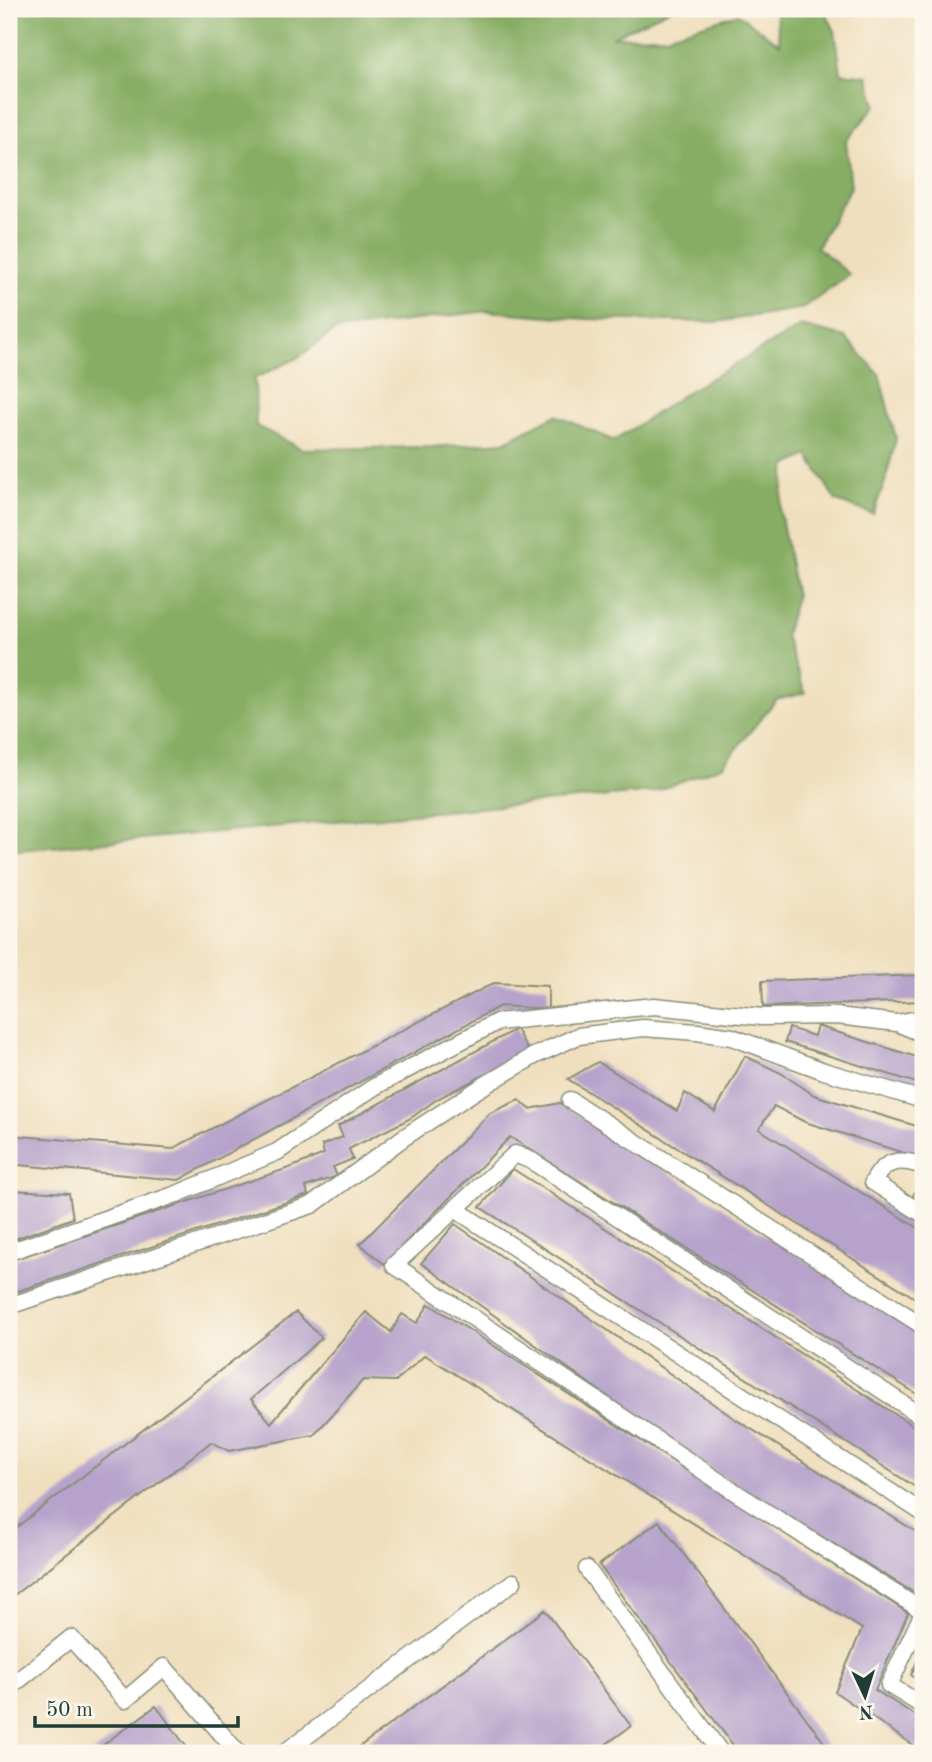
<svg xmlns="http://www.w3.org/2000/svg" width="932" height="1762" font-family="'Old Standard TT',serif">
  <rect width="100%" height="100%" fill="#fbf7ec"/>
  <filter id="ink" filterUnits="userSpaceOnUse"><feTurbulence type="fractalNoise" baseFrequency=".0143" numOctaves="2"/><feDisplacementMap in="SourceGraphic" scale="14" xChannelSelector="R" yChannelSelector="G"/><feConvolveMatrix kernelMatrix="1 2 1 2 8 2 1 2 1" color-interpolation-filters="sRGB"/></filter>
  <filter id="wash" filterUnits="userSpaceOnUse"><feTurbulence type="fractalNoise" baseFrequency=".00686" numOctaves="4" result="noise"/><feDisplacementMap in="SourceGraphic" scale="28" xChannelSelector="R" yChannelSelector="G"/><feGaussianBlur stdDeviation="1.57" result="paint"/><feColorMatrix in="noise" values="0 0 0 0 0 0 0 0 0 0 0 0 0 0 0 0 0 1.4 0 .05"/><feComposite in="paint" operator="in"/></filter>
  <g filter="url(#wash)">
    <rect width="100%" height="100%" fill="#f0dfbe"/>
    <path fill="#86ad64" stroke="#52754c" stroke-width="2" d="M 9,9 L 671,9 L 612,37 L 666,36 L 738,14 L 780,44 L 775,9 L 824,9 L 835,31 L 841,73 L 868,76 L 876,105 L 846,141 L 851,187 L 817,247 L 850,275 L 803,308 L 717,322 L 586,319 L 487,311 L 336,330 L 296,359 L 255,378 L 256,426 L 302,449 L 432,447 L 504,442 L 556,415 L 614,441 L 689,391 L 801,326 L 845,337 L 879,374 L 896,439 L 885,482 L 873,514 L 836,501 L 808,455 L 786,466 L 780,511 L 796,597 L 785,635 L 805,693 L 776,700 L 722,766 L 653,792 L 9,851 Z"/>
    <g id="blocks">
      <path fill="#b6a2cb" d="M 923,975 L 923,1001 L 763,1007 L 762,981 Z
        M 494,983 L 548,986 L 548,1009 L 500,1006 L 179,1180 L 9,1164 L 9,1135 L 172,1149 Z
        M 817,1026 L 923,1059 L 923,1085 L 785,1042 L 789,1028 L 814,1036 Z
        M 516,1029 L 529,1052 L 437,1099 L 411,1118 L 349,1149 L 353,1159 L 333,1167 L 337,1176 L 306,1187 L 308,1195 L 9,1294 L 9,1261 L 292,1167 L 324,1154 L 322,1145 L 343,1137 L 338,1126 Z
        M 745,1056 L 781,1073 L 814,1095 L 923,1128 L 923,1159 L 805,1122 L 774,1106 L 759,1129 L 923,1231 L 923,1303 L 568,1079 L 598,1062 L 677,1111 L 685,1093 L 715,1112 Z
        M 519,1100 L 530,1109 L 560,1103 L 923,1336 L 923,1398 L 510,1137 L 384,1264 L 360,1244 L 490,1113 Z
        M 513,1169 L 923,1432 L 923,1492 L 480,1207 Z
        M 923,1178 L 923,1209 L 910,1201 Z
        M 9,1190 L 69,1193 L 73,1218 L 9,1241 Z
        M 455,1224 L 735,1419 L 923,1536 L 923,1598 L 702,1464 L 421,1263 Z
        M 429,1304 L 908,1613 L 875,1690 L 923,1720 L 923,1752 L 835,1692 L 862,1629 L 425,1355 L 396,1381 L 363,1380 L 314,1435 L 229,1451 L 211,1442 L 9,1599 L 9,1533 L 296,1312 L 322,1338 L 251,1399 L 271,1423 L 366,1312 L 391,1332 L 402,1314 L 417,1323 Z
        M 659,1521 L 832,1753 L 739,1753 L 599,1565 Z
        M 545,1610 L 631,1726 L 594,1753 L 351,1753 Z
        M 923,1649 L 923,1683 L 911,1675 Z
        M 156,1706 L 191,1753 L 92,1753 Z"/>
    </g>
  </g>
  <g filter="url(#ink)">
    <use href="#blocks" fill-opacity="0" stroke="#888e79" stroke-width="2"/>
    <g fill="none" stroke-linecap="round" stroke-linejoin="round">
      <defs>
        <path id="service" d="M 897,1023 L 923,1034
          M 570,1100 L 923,1326
          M 923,1166 C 900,1158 885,1159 873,1182 L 923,1214
          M 455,1209 L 923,1513
          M 9,1252 L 177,1194 L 277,1152 L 374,1087 L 497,1022 L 654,1006 L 762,1017 L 837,1016 L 897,1023 L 923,1018
          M 9,1306 L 312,1205 L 403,1138 L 480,1088 L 534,1056 L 578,1036 L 643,1028 L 697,1032 L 732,1037 L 824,1071 L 923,1100
          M 923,1417 L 532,1161 L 515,1154 L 394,1265 L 738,1494 L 923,1611
          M 587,1569 L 721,1753
          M 923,1613 L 889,1685 L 923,1706
          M 9,1688 L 71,1638 L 125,1700 L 164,1667 L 238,1753
          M 284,1753 L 513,1582"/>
      </defs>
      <use href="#service" stroke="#888e79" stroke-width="19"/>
      <use href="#service" stroke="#fff" stroke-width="16"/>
    </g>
  </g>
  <rect width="932" height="1762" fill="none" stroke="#fbf7ec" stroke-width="35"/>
  <g transform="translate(865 1696) rotate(176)" stroke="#fbf7ec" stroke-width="5" paint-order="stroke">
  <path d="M0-5L12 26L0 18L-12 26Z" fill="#1f3d34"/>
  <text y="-10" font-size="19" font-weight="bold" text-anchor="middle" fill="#1f3d34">N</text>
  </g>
  <path d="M35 1716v10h203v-10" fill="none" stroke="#1f3d34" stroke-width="3.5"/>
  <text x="46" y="1716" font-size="21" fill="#1f3d34" stroke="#fbf7ec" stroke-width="5" paint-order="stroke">50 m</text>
</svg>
